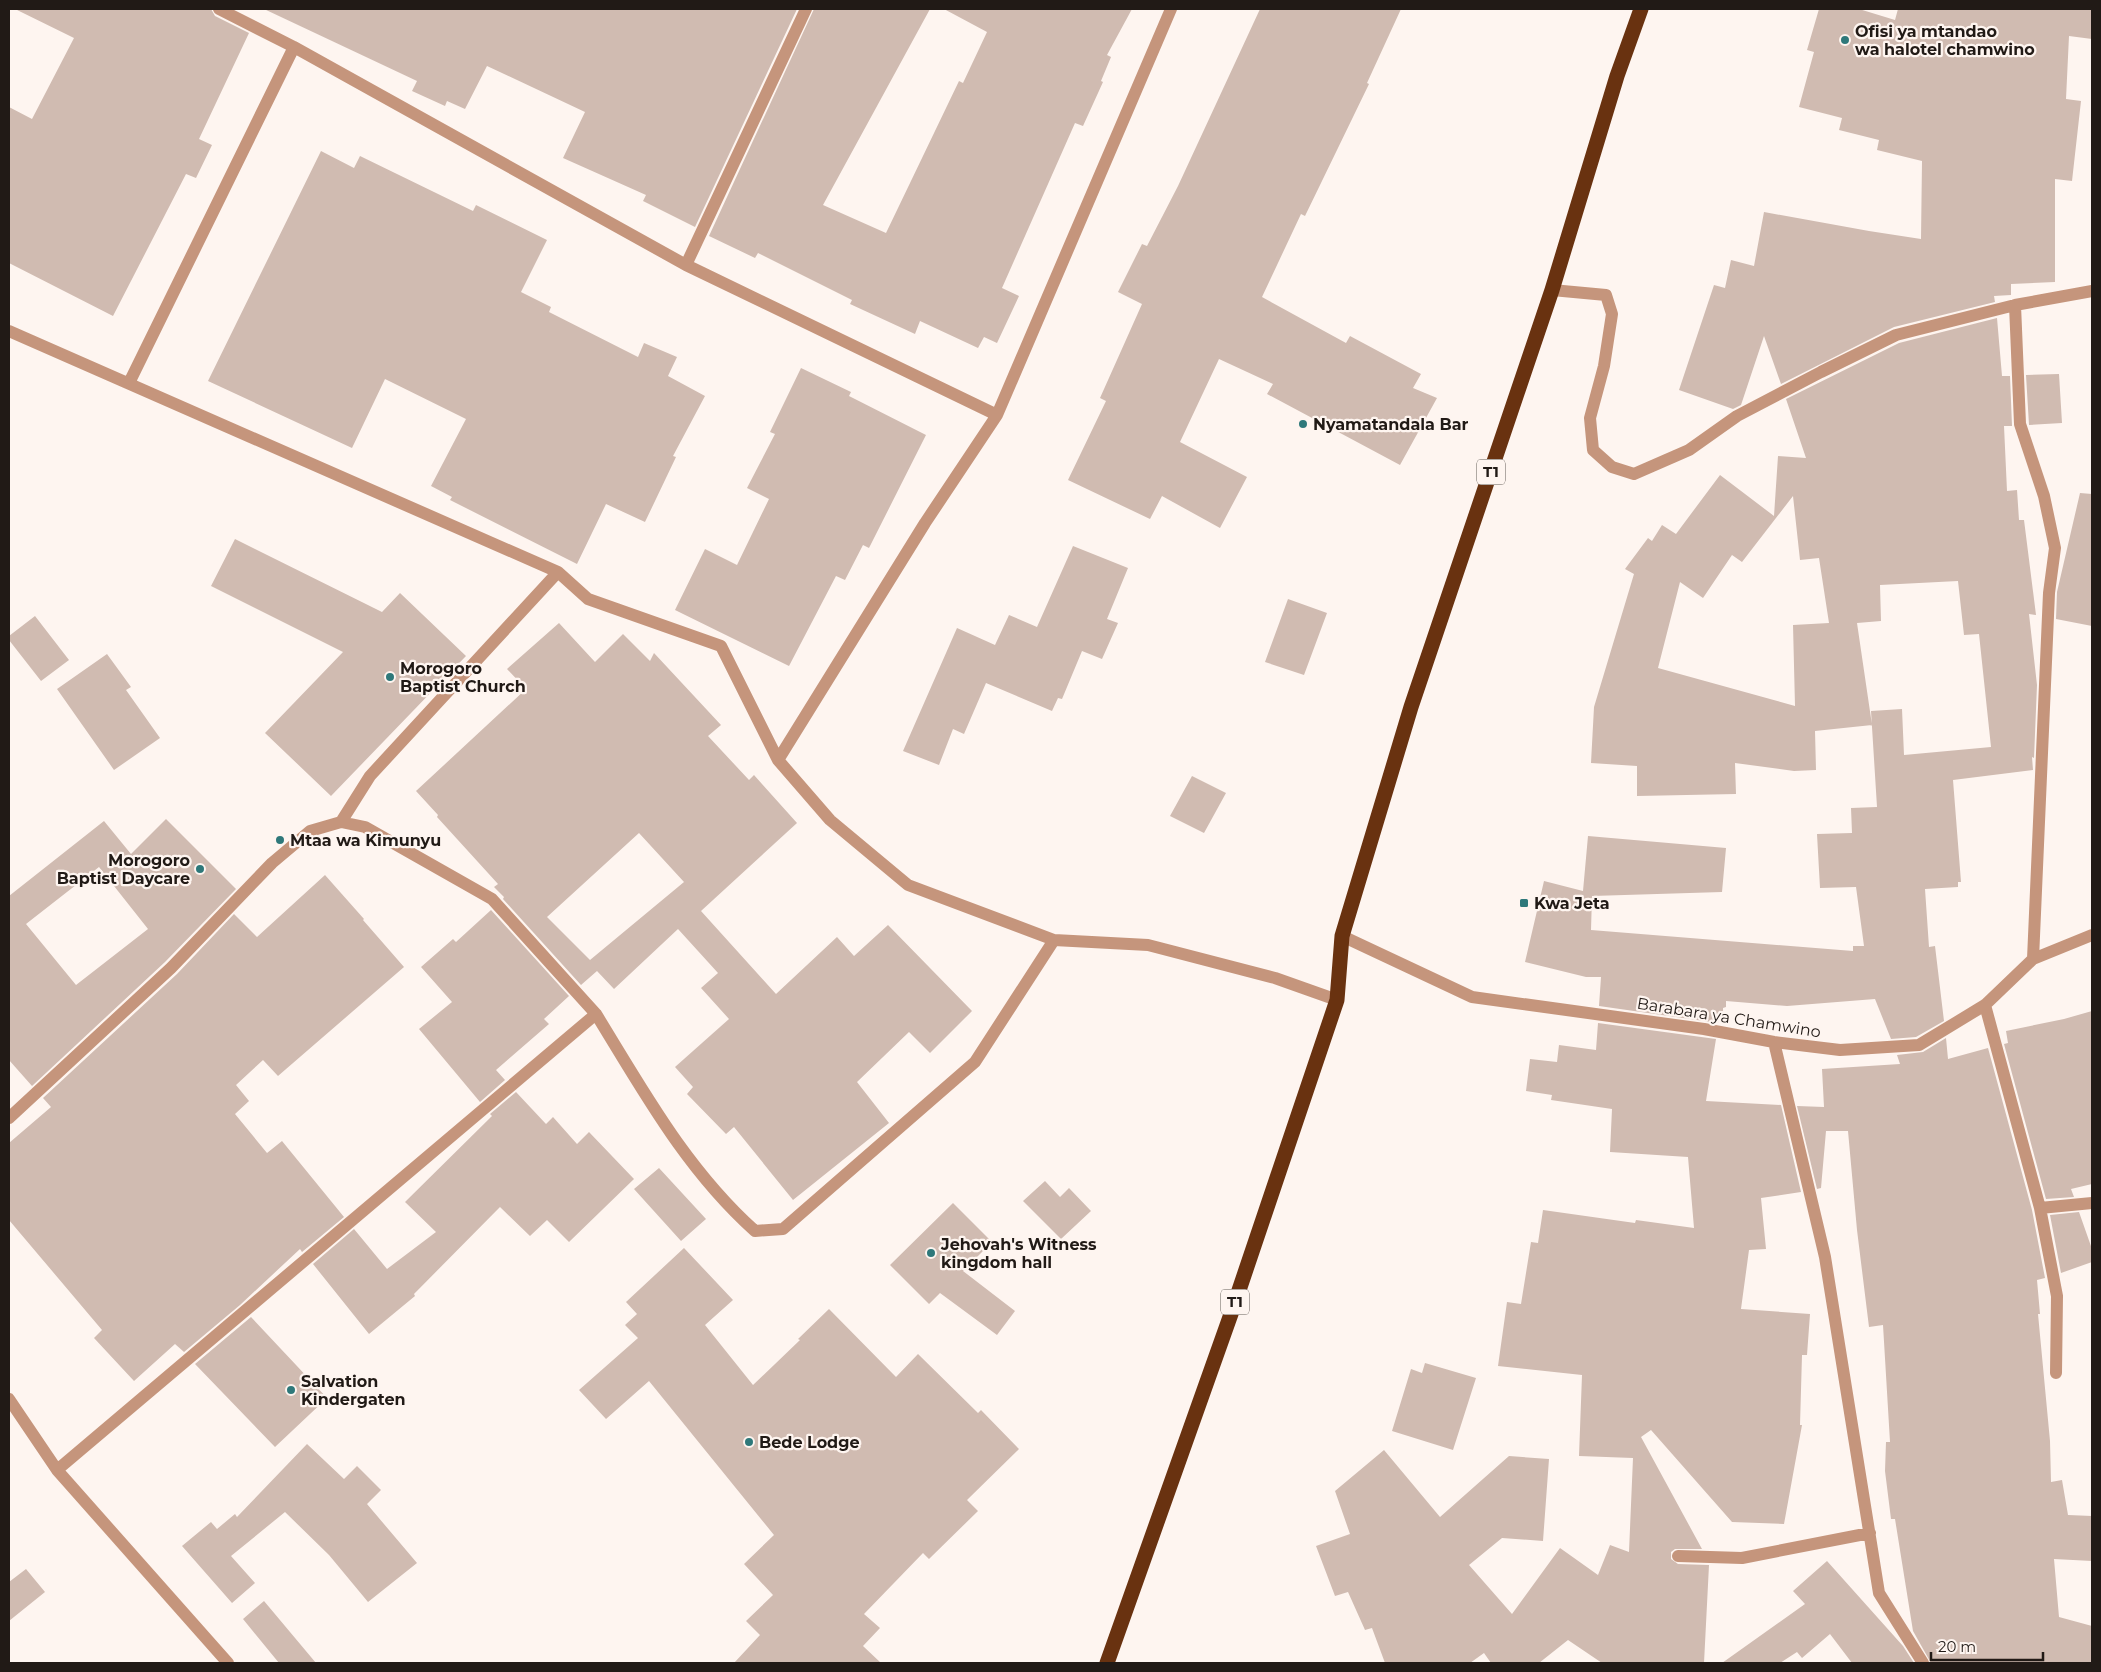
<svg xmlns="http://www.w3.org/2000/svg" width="2101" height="1672" font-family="Montserrat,sans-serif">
  <rect width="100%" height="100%" fill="#fef5f0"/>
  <path fill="#d0bbb1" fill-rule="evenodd" d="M 15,9 L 211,9 L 215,16 L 249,33 L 199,139 L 212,145 L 196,178 L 186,174 L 113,316 L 9,263 L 9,107 L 32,119 L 74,38 Z
    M 264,9 L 797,9 L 695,227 L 643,201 L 646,195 L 563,158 L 585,112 L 487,66 L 465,109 L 447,101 L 445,106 L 412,91 L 417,81 Z
    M 814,9 L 930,9 L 823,205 L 886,233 L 959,81 L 963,83 L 987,32 L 944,9 L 1132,9 L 1107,55 L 1111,57 L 1101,81 L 1103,82 L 1083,126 L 1075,123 L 1002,288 L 1019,296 L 997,343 L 984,337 L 978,348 L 920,321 L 915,334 L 850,304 L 852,300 L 758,253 L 755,258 L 709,236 Z
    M 1260,9 L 1401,9 L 1367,83 L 1369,84 L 1305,216 L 1301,214 L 1262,297 L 1346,343 L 1350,336 L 1421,374 L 1413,388 L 1437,398 L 1400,465 L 1267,394 L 1273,384 L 1219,359 L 1180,442 L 1247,477 L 1220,528 L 1162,496 L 1150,519 L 1068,480 L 1106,401 L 1100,398 L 1142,304 L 1118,292 L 1142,244 L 1147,246 L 1178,186 Z
    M 1819,9 L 1859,9 L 1895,20 L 1898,9 L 2092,9 L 2092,39 L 2069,36 L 2066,99 L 2081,101 L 2072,181 L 2055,179 L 2055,282 L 2011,284 L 2011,295 L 1994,296 L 1995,302 L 1894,327 L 1781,384 L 1764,336 L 1741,405 L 1733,409 L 1679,390 L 1714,285 L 1725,288 L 1731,260 L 1754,266 L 1764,212 L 1869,231 L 1921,239 L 1922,161 L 1877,150 L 1879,140 L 1839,130 L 1842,118 L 1799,107 L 1814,52 L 1807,50 Z
    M 321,151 L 354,168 L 360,156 L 473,211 L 476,205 L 547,240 L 521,292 L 551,307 L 549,312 L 638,357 L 644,343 L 677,357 L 668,376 L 705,396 L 673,456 L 676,457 L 645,522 L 606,504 L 577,564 L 450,500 L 452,497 L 431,486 L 466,419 L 385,379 L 352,448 L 208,381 Z
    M 1997,318 L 2002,376 L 2010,376 L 2012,426 L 2004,426 L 2007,491 L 2017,490 L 2019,520 L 2024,520 L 2036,615 L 2029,614 L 2037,685 L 2034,758 L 2032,757 L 2033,770 L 1953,780 L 1961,882 L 1958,882 L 1958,887 L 1925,889 L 1929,947 L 1935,946 L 1944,1021 L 1916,1037 L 1891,1039 L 1875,999 L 1787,1006 L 1726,1001 L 1726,1007 L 1723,1008 L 1723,1011 L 1720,1011 L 1718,1023 L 1599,1006 L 1601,977 L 1586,977 L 1525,962 L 1544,881 L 1583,891 L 1588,836 L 1726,848 L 1722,892 L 1592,896 L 1591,930 L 1853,951 L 1853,946 L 1864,946 L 1856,887 L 1820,888 L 1817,834 L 1852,833 L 1851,808 L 1877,807 L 1871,711 L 1902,709 L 1904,755 L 1991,747 L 1979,634 L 1964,635 L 1958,581 L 1880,585 L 1881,621 L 1857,623 L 1872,725 L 1815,731 L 1816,770 L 1794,771 L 1735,763 L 1736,794 L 1637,796 L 1637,766 L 1591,763 L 1594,707 L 1634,574 L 1625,569 L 1648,538 L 1652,541 L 1662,525 L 1676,534 L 1720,475 L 1774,516 L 1778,456 L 1806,458 L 1786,399 L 1899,343 ZM 1793,496 L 1800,560 L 1819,558 L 1829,623 L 1793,625 L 1795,706 L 1658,668 L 1680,582 L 1703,598 L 1732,555 L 1742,562 Z
    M 801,368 L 851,392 L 849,396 L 926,435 L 869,548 L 863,545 L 845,580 L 836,576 L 789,666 L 675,610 L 705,549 L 737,565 L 769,499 L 747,488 L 775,434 L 770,432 Z
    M 2059,374 L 2062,423 L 2029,425 L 2026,375 Z
    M 2080,493 L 2092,494 L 2092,626 L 2056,619 L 2057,592 Z
    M 235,539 L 382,612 L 400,593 L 466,656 L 331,796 L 265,733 L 343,652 L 211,586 Z
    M 1073,546 L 1128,568 L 1107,619 L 1118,623 L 1102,659 L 1082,651 L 1062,699 L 1058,698 L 1052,711 L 986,683 L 964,734 L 953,729 L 939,765 L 903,751 L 957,628 L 995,645 L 1009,615 L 1037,627 Z
    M 1288,599 L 1327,613 L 1304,675 L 1265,662 Z
    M 35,616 L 69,660 L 41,681 L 9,640 L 9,636 Z
    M 559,623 L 595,662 L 623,634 L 650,661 L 654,653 L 721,725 L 708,736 L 749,780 L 754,775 L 797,823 L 701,911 L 776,994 L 837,937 L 854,956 L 888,925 L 972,1011 L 930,1053 L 909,1032 L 857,1082 L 889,1123 L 793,1200 L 734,1127 L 726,1134 L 687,1094 L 693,1087 L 675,1067 L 729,1019 L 701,988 L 718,973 L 678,929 L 614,989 L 597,971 L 581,985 L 503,899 L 504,897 L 494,887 L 498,884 L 437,817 L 438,815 L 416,791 L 526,689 L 507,669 ZM 639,833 L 684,882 L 590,960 L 547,917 Z
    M 107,654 L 131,687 L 126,690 L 160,738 L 114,770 L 57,689 Z
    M 1192,776 L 1226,793 L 1204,833 L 1170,816 Z
    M 166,819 L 236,889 L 165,962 L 32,1086 L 9,1060 L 9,896 L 104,821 L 131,854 ZM 99,867 L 148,929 L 76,985 L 26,924 Z
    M 325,875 L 364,919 L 363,920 L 404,967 L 278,1076 L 263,1060 L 236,1085 L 249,1101 L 235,1114 L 267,1153 L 282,1141 L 344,1217 L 302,1252 L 300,1249 L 240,1305 L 184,1352 L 175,1344 L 134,1381 L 94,1338 L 102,1330 L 9,1220 L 9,1143 L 51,1107 L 43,1098 L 177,974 L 234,914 L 257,937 Z
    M 491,910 L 569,996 L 544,1019 L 549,1024 L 496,1070 L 505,1080 L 480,1102 L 419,1029 L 452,1002 L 421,967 L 453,939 L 456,942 Z
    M 2092,1011 L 2092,1184 L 2071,1189 L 2074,1197 L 2046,1199 L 2004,1044 L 2008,1043 L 2006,1031 L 2064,1019 Z
    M 1598,1023 L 1716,1039 L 1706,1101 L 1781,1105 L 1801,1192 L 1761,1198 L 1766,1249 L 1749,1250 L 1741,1309 L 1810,1314 L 1807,1355 L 1802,1355 L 1800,1425 L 1802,1425 L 1784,1524 L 1732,1522 L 1651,1430 L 1641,1437 L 1702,1549 L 1675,1549 L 1671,1552 L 1671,1559 L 1678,1564 L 1709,1565 L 1704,1663 L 1602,1663 L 1568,1640 L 1539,1663 L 1491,1663 L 1484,1653 L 1470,1663 L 1385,1663 L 1372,1628 L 1365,1630 L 1348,1592 L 1335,1596 L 1316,1546 L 1350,1534 L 1335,1491 L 1384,1450 L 1440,1517 L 1509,1456 L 1549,1459 L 1543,1541 L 1502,1538 L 1469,1565 L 1512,1614 L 1560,1548 L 1598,1575 L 1610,1545 L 1629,1552 L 1633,1458 L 1579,1456 L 1582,1375 L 1498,1366 L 1507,1302 L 1521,1304 L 1531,1242 L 1538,1243 L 1543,1210 L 1635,1223 L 1636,1220 L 1694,1228 L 1688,1157 L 1610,1152 L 1612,1109 L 1551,1100 L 1552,1095 L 1526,1091 L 1530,1059 L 1557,1062 L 1559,1045 L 1596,1050 Z
    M 1946,1038 L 1948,1059 L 1988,1048 L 2032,1210 L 2045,1278 L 2037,1280 L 2040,1314 L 2038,1314 L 2050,1441 L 2051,1482 L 2062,1480 L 2068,1515 L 2092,1516 L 2092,1561 L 2054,1559 L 2059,1617 L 2092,1626 L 2092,1663 L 1931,1663 L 1913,1631 L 1895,1519 L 1891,1519 L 1885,1471 L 1886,1442 L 1890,1442 L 1883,1325 L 1869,1327 L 1857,1230 L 1848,1131 L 1826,1131 L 1821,1188 L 1817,1189 L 1797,1106 L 1824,1107 L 1822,1069 L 1900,1064 L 1897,1055 L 1923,1052 Z
    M 516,1092 L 546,1124 L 553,1117 L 577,1144 L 589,1132 L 634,1179 L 569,1242 L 547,1220 L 530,1236 L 500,1207 L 414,1294 L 415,1296 L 369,1334 L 313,1264 L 354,1229 L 387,1269 L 436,1232 L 405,1202 L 492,1116 L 490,1114 Z
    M 659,1168 L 706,1219 L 681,1241 L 634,1189 Z
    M 1045,1181 L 1060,1197 L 1069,1188 L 1091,1211 L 1061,1239 L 1023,1201 Z
    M 953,1203 L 992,1242 L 963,1271 L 1015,1311 L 997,1335 L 940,1293 L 929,1304 L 890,1265 Z
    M 2079,1212 L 2092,1249 L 2092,1262 L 2061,1273 L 2050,1215 Z
    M 684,1248 L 733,1300 L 705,1325 L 753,1385 L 800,1340 L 798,1339 L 829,1309 L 896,1377 L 918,1354 L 978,1413 L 981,1410 L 1019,1449 L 967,1500 L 978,1511 L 929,1559 L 923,1553 L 864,1614 L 880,1628 L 863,1646 L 881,1663 L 734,1663 L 760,1635 L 746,1621 L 773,1595 L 744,1564 L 774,1535 L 649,1381 L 606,1419 L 579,1390 L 638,1338 L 625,1325 L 637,1314 L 626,1302 Z
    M 251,1317 L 327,1398 L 275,1447 L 195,1364 Z
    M 1425,1363 L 1476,1378 L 1453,1450 L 1392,1431 L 1411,1369 L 1422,1373 Z
    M 307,1444 L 344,1479 L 357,1466 L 381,1490 L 367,1504 L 417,1563 L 368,1602 L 329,1555 L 285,1512 L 231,1556 L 255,1583 L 232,1603 L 182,1546 L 211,1522 L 217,1529 L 235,1514 L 237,1517 Z
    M 1827,1561 L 1903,1646 L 1914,1663 L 1852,1663 L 1830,1634 L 1802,1658 L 1797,1652 L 1780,1663 L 1722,1663 L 1805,1604 L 1793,1591 Z
    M 26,1569 L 45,1592 L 9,1621 L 9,1582 Z
    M 264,1601 L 316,1663 L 279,1663 L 243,1619 Z"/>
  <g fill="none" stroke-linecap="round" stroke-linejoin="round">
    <path stroke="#c5957c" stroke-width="12" d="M 219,9 L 294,47 L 686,265 L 997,415
      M 686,265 L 806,9
      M 1552,290 L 1606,295 L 1612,314 L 1604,366 L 1590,418 L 1593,450 L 1612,467 L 1634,474 L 1689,450 L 1737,416 L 1821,372 L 1896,335 L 2015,305 L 2092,291
      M 2015,305 L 2020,424 L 2044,496 L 2055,548 L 2049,593 L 2033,959
      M 9,331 L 558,572 L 588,599 L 721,646 L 778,760 L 830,820 L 908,885 L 1054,940 L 1148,945 L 1275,978 L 1337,1000
      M 129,383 L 294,47
      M 778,760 L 925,523 L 997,415 L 1171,9
      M 341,822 L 370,776 L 558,572
      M 1342,936 L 1472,997 L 1704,1029 L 1774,1042 L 1840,1050 L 1919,1045 L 1985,1005 L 2033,959 L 2092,935
      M 1985,1005 L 2040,1208 L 2057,1296 L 2056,1373
      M 1774,1042 L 1825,1257 L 1879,1593 L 1923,1663
      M 9,1118 L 171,968 L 272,863 L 310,831 L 341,822 L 365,827 L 492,899 L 596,1014
      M 2040,1208 L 2092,1203
      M 9,1399 L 57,1470 L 228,1663
      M 57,1470 L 596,1014 C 644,1092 686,1169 755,1231 L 783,1229 L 975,1062 L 1054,940
      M 1678,1556 L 1742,1558 L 1870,1533"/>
    <path stroke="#693210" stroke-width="15" d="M 1107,1663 L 1231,1314 L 1337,1000 L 1342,936 L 1411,707 L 1552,290 L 1617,76 L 1641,9"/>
  </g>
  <g fill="#2e787a" stroke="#fef5f0" stroke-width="2">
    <circle cx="1845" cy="40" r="5"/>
    <circle cx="1303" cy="424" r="5"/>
    <circle cx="390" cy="677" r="5"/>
    <circle cx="280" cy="840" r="5"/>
    <circle cx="200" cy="869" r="5"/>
    <rect x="1519" y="898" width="10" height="10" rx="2.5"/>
    <circle cx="931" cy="1253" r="5"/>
    <circle cx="291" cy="1390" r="5"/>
    <circle cx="749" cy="1442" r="5"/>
  </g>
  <g text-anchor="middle" stroke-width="4.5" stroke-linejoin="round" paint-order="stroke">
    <g fill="#fef5f0" stroke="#635c57" stroke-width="1">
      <rect x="1477" y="459.5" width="28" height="25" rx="4"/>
      <rect x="1221" y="1289.5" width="28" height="25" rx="4"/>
    </g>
    <g font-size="15" font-weight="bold" fill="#211a16">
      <text x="1491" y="477">T1</text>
      <text x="1235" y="1307">T1</text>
    </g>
    <g font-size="16" font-weight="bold" fill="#211a16" stroke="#fef5f0" text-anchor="start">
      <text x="1855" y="37">Ofisi ya mtandao<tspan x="1855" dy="18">wa halotel chamwino</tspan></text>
      <text x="1313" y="430">Nyamatandala Bar</text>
      <text x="400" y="674">Morogoro<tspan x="400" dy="18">Baptist Church</tspan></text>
      <text x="290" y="846">Mtaa wa Kimunyu</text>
      <text x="190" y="866" text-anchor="end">Morogoro<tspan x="190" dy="18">Baptist Daycare</tspan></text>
      <text x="1534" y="909">Kwa Jeta</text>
      <text x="941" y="1250">Jehovah's Witness<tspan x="941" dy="18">kingdom hall</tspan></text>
      <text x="301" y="1387">Salvation<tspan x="301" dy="18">Kindergaten</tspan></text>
      <text x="759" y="1448">Bede Lodge</text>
    </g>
    <g font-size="16" fill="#211a16" stroke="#fef5f0">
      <text transform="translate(1729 1017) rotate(9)" y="6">Barabara ya Chamwino</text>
    </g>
  </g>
  <rect width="2101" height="1672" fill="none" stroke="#211a16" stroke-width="20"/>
  <path d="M1931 1652v8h112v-8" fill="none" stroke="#211a16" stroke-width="2.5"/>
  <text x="1938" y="1652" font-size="15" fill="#211a16" stroke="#fef5f0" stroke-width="4" paint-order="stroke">20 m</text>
</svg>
